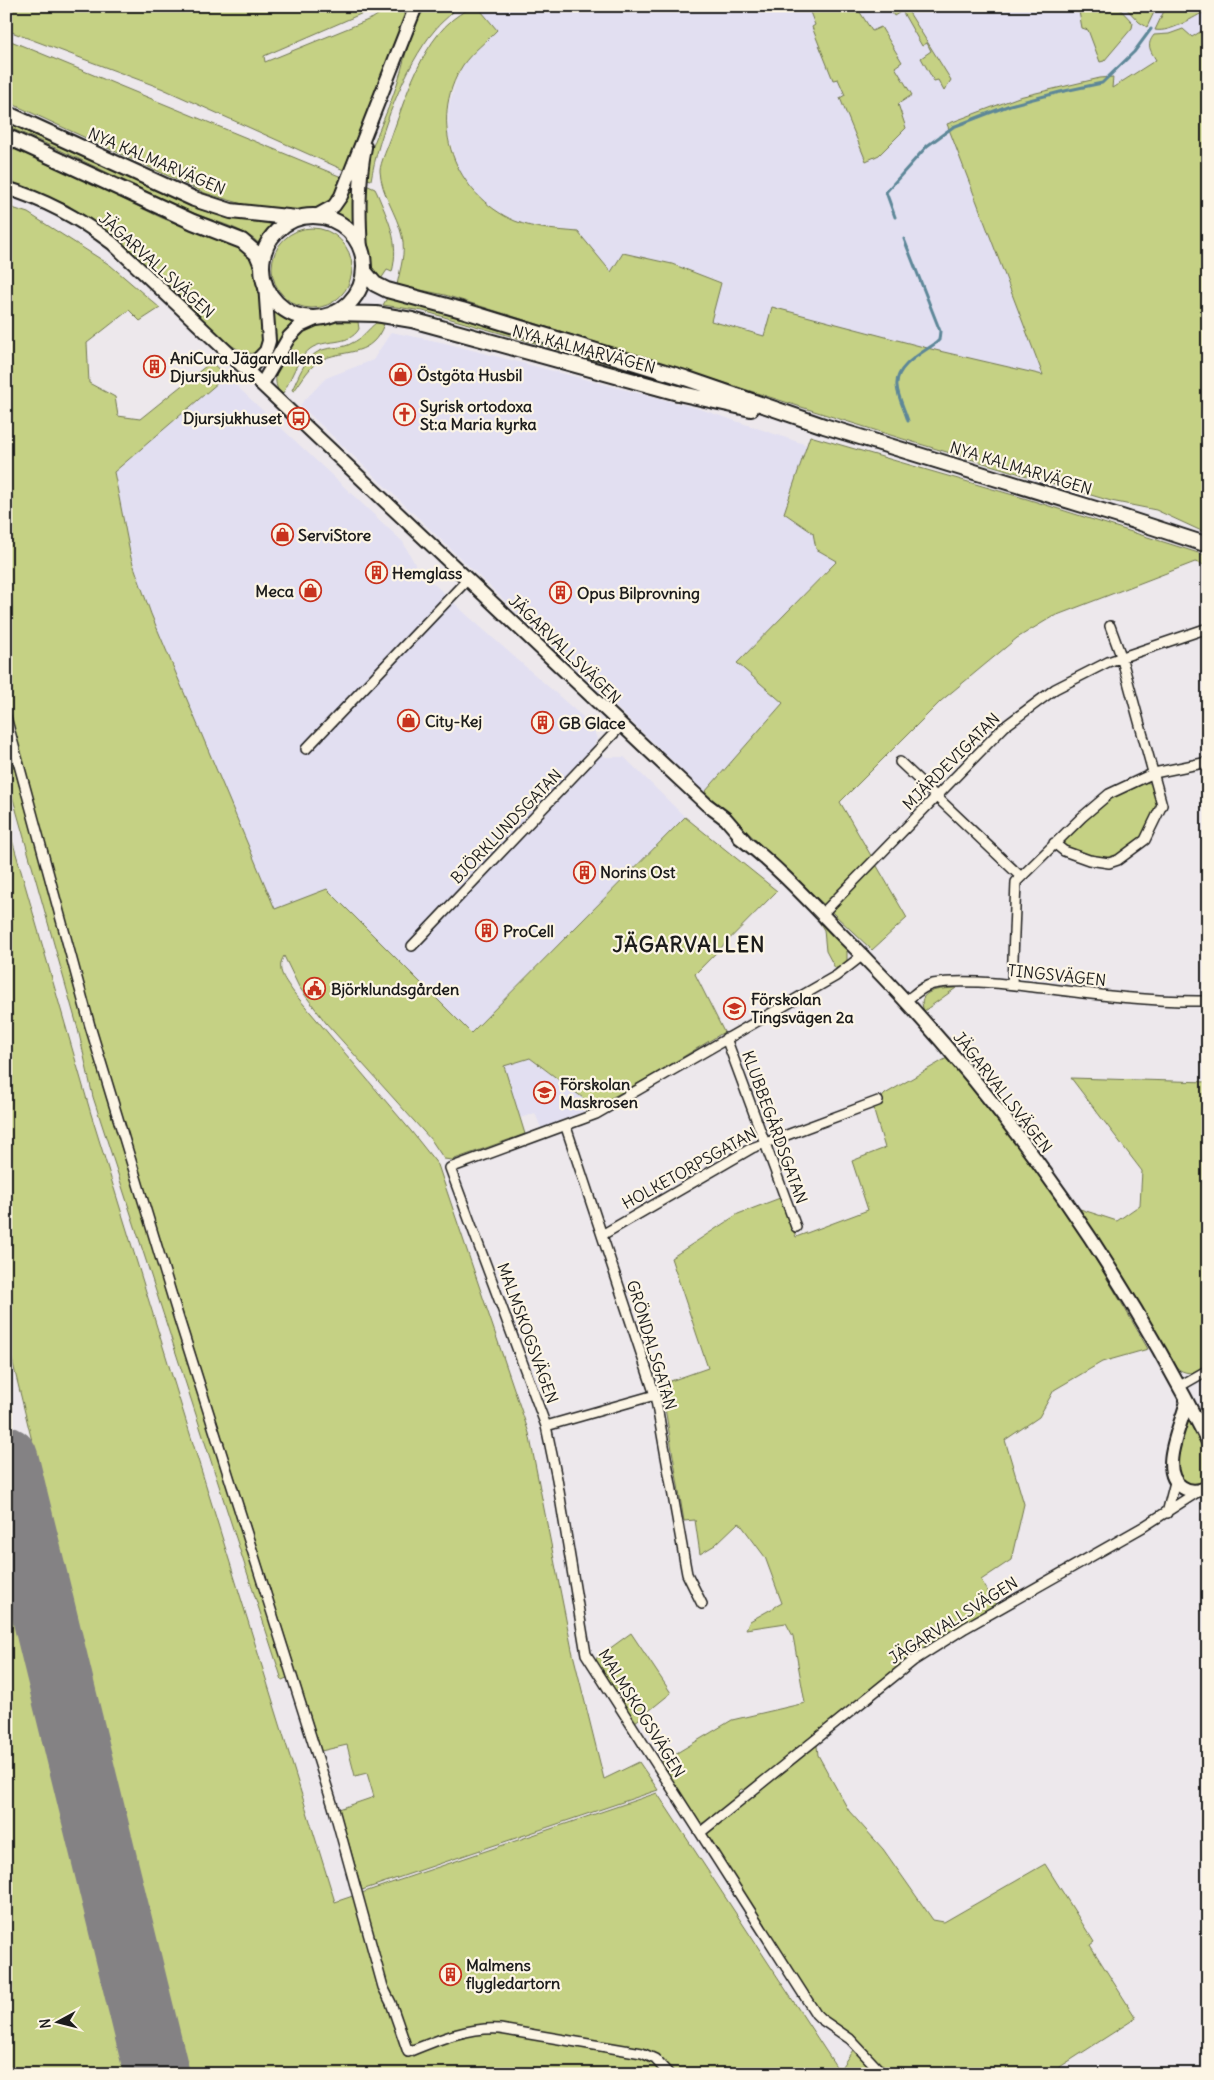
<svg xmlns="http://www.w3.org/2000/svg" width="1214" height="2080" font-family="Delius,sans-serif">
  <rect width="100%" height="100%" fill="#ede8ec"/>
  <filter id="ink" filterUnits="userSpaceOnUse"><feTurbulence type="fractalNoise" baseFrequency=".02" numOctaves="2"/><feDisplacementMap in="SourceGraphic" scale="10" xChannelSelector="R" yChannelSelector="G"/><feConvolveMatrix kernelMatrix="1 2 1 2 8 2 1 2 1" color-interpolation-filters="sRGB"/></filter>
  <g filter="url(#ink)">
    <path fill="#e2dff1" d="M 477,6 L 1208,6 L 1208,27 L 1111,88 L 947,124 L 1043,375 L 935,350 L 772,308 L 764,336 L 711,321 L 721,282 L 672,264 L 623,253 L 611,272 L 578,232 L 532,226 L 515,221 L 484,203 L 464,180 L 457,166 L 448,133 L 449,105 L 457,78 L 463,65 L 476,50 L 497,30 Z
      M 391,332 L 441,342 L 700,409 L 807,445 L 784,513 L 814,533 L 816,549 L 837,560 L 738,663 L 783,703 L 705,792 L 300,405 L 326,378 L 373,360 Z
      M 226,376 L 403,542 L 417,568 L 468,616 L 592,725 L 597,739 L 594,744 L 605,757 L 624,757 L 685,817 L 471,1033 L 275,909 L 151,614 L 131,558 L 114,471 Z
      M 529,1058 L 595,1107 L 541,1128 L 535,1113 L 520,1118 L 503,1066 Z"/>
    <path fill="#c5d184" stroke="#707650" d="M 6,6 L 379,6 L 264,56 L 265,62 L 373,18 L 391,6 L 411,6 L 346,171 L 161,88 L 6,30 Z
      M 427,6 L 443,6 L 453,12 C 447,18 439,24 434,31 C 405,65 378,137 371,180 L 364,178 C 370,145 387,116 397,84 C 406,57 409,29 427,6 Z
      M 477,6 L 497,30 C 486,42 472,52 463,65 C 426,122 455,195 515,221 C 535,229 557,230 578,232 L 611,272 L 623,253 L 672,264 L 721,283 L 711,321 L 764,336 L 772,307 L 935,350 L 1043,375 L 947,124 L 1019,97 L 1100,78 L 1113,77 L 1112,88 L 1156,60 C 1150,50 1146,45 1154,35 L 1169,34 L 1183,29 L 1192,37 L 1208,27 L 1208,534 L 1156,510 L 1111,501 L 903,439 L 445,295 L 397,285 C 400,269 406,253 402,236 C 397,214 381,194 380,171 C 380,163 389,144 392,135 C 408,91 427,22 477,6 Z
      M 823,6 L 856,6 L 872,31 L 881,27 L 902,62 L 895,67 L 912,95 L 898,104 L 906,128 L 879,155 L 866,161 L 840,98 L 845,95 L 838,79 L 833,80 L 812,27 L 815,25 L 810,12 Z
      M 888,6 L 905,6 L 951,80 L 944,91 L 938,80 L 934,81 L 921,58 L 931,51 L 927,43 L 922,46 L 902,11 L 894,16 Z
      M 1078,6 L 1117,6 L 1133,23 L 1132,28 L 1104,61 L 1100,62 L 1088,30 L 1082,28 Z
      M 1124,6 L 1157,6 L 1147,27 L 1139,22 Z
      M 1170,6 L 1208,6 L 1208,10 C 1193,17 1171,33 1155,30 L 1164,11 Z
      M 6,39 L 344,178 L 334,201 L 322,209 L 284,210 L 246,205 L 205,193 L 6,101 Z
      M 6,122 L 192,207 L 221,216 L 275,225 L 261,245 C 242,226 210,221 186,210 C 126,182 67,152 6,126 Z
      M 6,146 L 61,169 L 162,218 L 239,247 L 252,261 L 254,268 C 258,293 283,385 227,342 L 119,241 L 68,205 L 6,180 Z
      M 352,181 L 355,182 L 355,228 L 334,215 L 345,202 Z
      M 366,185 L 375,189 L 377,193 C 388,220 400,241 392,272 L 387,270 L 381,279 C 358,257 366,214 366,185 Z
      M 6,206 L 28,213 L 110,265 L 160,308 L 140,321 L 129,310 L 87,343 L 89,383 L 115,397 L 118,416 L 140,419 L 211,362 L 226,376 L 114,472 L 131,558 L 151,614 L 275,909 L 327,889 L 471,1033 L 685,817 L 777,891 L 695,974 L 724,1032 L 655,1074 L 595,1107 L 530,1058 L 504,1066 L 525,1134 L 452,1160 L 444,1159 L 432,1141 L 326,1023 L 299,987 L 284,956 C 275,970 286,981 294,993 L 411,1131 L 438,1165 L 529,1433 L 572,1650 L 604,1779 L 639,1762 L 658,1790 L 362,1890 L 339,1809 L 374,1797 L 367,1773 L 355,1776 L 347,1745 L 321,1751 L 185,1321 L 95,1029 L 6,705 Z
      M272 268a40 40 0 1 1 80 0a40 40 0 1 1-80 0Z
      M 387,298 L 423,307 L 654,377 L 423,311 L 383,305 Z
      M 272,310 L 294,322 L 283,335 L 274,350 L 276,335 Z
      M 358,322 L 359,329 C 348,347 325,338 310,349 C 296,359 291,382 281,396 C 278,390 275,384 276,377 C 276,363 298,332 311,327 C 326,321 343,322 358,322 Z
      M 376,323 L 384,324 C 372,357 348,349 323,359 C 311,363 301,382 294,391 L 292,390 C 300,374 306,353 326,349 C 335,347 344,348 352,343 C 362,339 368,329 376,323 Z
      M 810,436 L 1027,499 L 1208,556 L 1208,566 L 1195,562 L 1052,617 L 1017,638 L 941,701 L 840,802 L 907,918 L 872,950 L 705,792 L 783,703 L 737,663 L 837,561 L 816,549 L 813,533 L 784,513 Z
      M 6,740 C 35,836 58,933 86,1029 C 150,1246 220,1462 289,1677 L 282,1680 L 93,1097 L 78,1029 L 6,774 Z
      M 1145,782 L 1153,784 C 1154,789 1157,794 1158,799 C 1158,806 1148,829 1143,834 C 1138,840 1119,855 1112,857 C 1098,863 1072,854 1062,844 L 1109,798 Z
      M 6,819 L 91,1114 L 335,1902 L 657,1793 L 841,2074 L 187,2074 L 6,1335 Z
      M 820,921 L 847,950 L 847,962 L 839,968 L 835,968 L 826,951 L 824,930 L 819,922 Z
      M 956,988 L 924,1011 C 915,989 941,989 956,988 Z
      M 947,1058 C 983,1102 1019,1147 1052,1193 C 1087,1243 1118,1296 1148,1349 L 1102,1362 L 1054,1390 L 1039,1417 L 1005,1440 L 1024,1504 L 1011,1560 L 981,1580 L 996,1605 L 909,1659 L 748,1791 L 741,1789 L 739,1791 L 740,1797 L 707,1823 L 701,1823 L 697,1820 L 660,1763 L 732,1720 L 805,1703 L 793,1636 L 786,1623 L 746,1629 L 750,1621 L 782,1603 L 765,1557 L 739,1522 L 715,1545 L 700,1554 L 695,1520 L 684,1521 L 665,1408 L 659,1385 L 708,1368 L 671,1258 L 738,1214 L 780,1198 L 796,1237 L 868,1210 L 852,1161 L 885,1148 L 873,1108 L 885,1094 Z
      M 1071,1078 L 1208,1082 L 1208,1366 C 1196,1372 1190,1376 1178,1369 L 1080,1209 L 1117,1221 L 1140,1205 L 1142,1171 Z
      M 1190,1420 L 1208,1453 L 1208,1482 L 1193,1486 L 1180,1479 L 1175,1464 L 1187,1422 Z
      M 6,1577 L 128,2074 L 6,2074 Z
      M 631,1633 L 671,1693 L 634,1723 L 594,1660 Z
      M 821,1738 L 817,1746 L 818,1755 L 849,1811 L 883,1849 L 933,1920 L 944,1922 L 1045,1864 L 1094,1942 L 1090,1945 L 1136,2018 L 1049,2074 L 887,2074 L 862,2045 L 822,2015 L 813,2005 L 705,1833 Z
      M 855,2047 L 878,2074 L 844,2074 L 840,2069 Z"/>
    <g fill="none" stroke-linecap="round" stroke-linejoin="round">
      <path stroke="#5d8798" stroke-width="3" d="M 895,217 L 886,192 L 927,146 L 953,127 L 1010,105 L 1060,92 L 1102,83 L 1134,52 L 1151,29
        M 904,239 L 940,331 L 939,340 L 936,343 C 922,353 895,366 897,386 C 898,398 905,410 908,421"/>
      <path stroke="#848284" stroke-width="65" d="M 6,1459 L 157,2074"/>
      <defs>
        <path id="street" d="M 6,717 L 90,1026 L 179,1319 L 333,1806 L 383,1987 L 391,2003 L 408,2052 C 438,2040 467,2027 500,2029 L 642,2053 L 655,2059 L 669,2074
          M 306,749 L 468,579
          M 900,762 L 1021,877
          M 1054,843 L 1064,851 L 1089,860 L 1109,863 L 1118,860 L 1145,840 L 1162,805 L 1121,656 L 1110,626
          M 822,914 L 1004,727 L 1055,689 L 1108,662 L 1208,628
          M 412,946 L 622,725
          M 863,955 L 836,976 L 596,1114 L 450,1168 L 546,1426 L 557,1479 L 586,1654 L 816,2014 L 821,2019 L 850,2039 L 883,2074
          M 1012,984 L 1016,882 L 1082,817 L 1109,794 L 1154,773 L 1208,762
          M 907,1000 C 915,994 923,986 933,984 C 962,978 1013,985 1044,988 C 1098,995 1152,1002 1208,1001
          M 726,1038 L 796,1227
          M 566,1127 L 655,1395 L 685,1563 L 687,1574 L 702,1604
          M 602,1235 L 752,1148 L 878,1101
          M 1180,1386 L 1208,1370
          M 546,1426 L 655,1395
          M 1167,1513 L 1175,1482
          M 701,1832 L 913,1661 L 965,1628 L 1143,1527 L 1199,1491"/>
        <path id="secondary" d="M 6,188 C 46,200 79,218 112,243 L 645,747 L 706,804 L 726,819 L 745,841
          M 316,216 L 334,206 L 341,196 L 416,6
          M 361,251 C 359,216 358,182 365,147
          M 248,370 L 266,351 L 269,341 L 265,284
          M 262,384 L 289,337 L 300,326 L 318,318
          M 739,837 C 776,865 808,900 840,933 C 991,1082 1113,1252 1208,1442
          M 1187,1401 C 1182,1424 1157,1471 1182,1487 C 1191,1493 1199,1491 1208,1487"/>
        <path id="primary" d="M 6,113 L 194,199 L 231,211 L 297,218
          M 6,136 L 193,222 L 242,241 L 257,254 L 262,266
          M262 267a51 51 0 1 1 102 0a51 51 0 1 1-102 0Z
          M 364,271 L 375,284 L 387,290 L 462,310 L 685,378 L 824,426 L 1122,517 L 1208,545
          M 334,313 L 376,314 L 412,320 L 678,393 L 751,409"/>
      </defs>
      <use href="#street" stroke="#1c1c1c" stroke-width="12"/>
      <use href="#secondary" stroke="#1c1c1c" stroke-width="16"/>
      <use href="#primary" stroke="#1c1c1c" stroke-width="18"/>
      <use href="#street" stroke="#fcf5e5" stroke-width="9"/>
      <use href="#secondary" stroke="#fcf5e5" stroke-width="12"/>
      <use href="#primary" stroke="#fcf5e5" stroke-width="14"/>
    </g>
  </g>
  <defs>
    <symbol id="building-ring" viewBox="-11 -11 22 22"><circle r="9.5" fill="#fcf5e5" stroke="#c8321e" stroke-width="1.5"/><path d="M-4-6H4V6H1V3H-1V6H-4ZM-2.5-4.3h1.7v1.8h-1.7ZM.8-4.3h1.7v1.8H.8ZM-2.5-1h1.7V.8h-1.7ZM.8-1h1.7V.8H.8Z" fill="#c8321e"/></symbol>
    <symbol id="shop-ring" viewBox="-11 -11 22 22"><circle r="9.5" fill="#fcf5e5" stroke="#c8321e" stroke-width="1.5"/><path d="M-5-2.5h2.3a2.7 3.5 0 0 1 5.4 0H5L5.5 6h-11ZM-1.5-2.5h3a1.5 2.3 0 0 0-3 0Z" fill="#c8321e"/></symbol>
    <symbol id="church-ring" viewBox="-11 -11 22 22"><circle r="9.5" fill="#fcf5e5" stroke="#c8321e" stroke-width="1.5"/><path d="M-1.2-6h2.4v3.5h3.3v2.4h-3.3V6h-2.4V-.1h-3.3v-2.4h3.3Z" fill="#c8321e"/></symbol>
    <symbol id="bus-ring" viewBox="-11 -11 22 22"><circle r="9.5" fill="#fcf5e5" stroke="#c8321e" stroke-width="1.5"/><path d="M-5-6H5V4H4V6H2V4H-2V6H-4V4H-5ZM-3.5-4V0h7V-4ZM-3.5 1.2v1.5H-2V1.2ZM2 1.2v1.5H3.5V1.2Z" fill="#c8321e"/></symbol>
    <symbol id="civic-ring" viewBox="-11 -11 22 22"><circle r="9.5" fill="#fcf5e5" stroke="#c8321e" stroke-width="1.5"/><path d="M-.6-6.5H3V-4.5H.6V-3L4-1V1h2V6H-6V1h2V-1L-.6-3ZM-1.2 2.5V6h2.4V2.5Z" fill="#c8321e"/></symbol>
    <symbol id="school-ring" viewBox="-11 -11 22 22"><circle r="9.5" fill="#fcf5e5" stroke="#c8321e" stroke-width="1.5"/><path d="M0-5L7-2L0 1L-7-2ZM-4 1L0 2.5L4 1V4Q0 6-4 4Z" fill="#c8321e"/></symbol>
  </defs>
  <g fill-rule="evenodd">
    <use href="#building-ring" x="142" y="354" width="25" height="25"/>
    <use href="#shop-ring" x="388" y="362" width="25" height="25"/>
    <use href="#church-ring" x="392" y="402" width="25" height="25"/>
    <use href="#bus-ring" x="286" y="406" width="25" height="25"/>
    <use href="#shop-ring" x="270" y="522" width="25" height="25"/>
    <use href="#building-ring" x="364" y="560" width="25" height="25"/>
    <use href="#shop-ring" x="298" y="578" width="25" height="25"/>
    <use href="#building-ring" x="548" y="580" width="25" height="25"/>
    <use href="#shop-ring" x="396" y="708" width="25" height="25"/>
    <use href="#building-ring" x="530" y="710" width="25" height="25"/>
    <use href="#building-ring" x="572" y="860" width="25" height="25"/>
    <use href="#building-ring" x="474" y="918" width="25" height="25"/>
    <use href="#civic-ring" x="302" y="976" width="25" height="25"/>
    <use href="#school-ring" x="722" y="996" width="25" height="25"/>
    <use href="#school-ring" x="532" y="1080" width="25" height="25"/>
    <use href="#building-ring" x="438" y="1962" width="25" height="25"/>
  </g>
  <g text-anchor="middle" stroke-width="4.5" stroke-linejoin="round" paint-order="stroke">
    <g font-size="16" fill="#1c1c1c" stroke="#fcf5e5">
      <text transform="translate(157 161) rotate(23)" y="6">NYA KALMARVÄGEN</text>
      <text transform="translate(157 265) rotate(42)" y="6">JÄGARVALLSVÄGEN</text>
      <text transform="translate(584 349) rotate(15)" y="6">NYA KALMARVÄGEN</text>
      <text transform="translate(1021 468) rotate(17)" y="6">NYA KALMARVÄGEN</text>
      <text transform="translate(565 649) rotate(44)" y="6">JÄGARVALLSVÄGEN</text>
      <text transform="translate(951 761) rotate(-45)" y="6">MJÄRDEVIGATAN</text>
      <text transform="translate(506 826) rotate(-46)" y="6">BJÖRKLUNDSGATAN</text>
      <text transform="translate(1057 975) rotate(6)" y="6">TINGSVÄGEN</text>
      <text transform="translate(1003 1092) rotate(52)" y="6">JÄGARVALLSVÄGEN</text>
      <text transform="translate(775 1127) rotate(70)" y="6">KLUBBEGÅRDSGATAN</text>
      <text transform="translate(689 1168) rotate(-29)" y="6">HOLKETORPSGATAN</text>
      <text transform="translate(528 1333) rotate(70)" y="6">MALMSKOGSVÄGEN</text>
      <text transform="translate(652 1345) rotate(73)" y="6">GRÖNDALSGATAN</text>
      <text transform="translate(953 1620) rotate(-32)" y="6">JÄGARVALLSVÄGEN</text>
      <text transform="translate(642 1713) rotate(58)" y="6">MALMSKOGSVÄGEN</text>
    </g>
    <g font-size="16" font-weight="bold" fill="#1c1c1c" stroke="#fcf5e5" text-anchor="start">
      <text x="170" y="364">AniCura Jägarvallens<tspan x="170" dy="18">Djursjukhus</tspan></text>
      <text x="417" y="381">Östgöta Husbil</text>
      <text x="420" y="412">Syrisk ortodoxa<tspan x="420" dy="18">St:a Maria kyrka</tspan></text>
      <text x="282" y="424" text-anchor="end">Djursjukhuset</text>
      <text x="298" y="541">ServiStore</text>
      <text x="392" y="579">Hemglass</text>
      <text x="294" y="597" text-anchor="end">Meca</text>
      <text x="577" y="599">Opus Bilprovning</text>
      <text x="425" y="727">City-Kej</text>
      <text x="559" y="729">GB Glace</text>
      <text x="600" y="878">Norins Ost</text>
      <text x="503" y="937">ProCell</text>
      <text x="331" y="995">Björklundsgården</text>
      <text x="751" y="1005">Förskolan<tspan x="751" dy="18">Tingsvägen 2a</tspan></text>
      <text x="560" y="1090">Förskolan<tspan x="560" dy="18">Maskrosen</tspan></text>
      <text x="466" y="1971">Malmens<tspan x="466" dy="18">flygledartorn</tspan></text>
    </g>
    <g font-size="21" font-weight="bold" letter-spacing="1" fill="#1c1c1c" stroke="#fcf5e5">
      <text x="689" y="952">JÄGARVALLEN</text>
    </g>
  </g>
  <rect width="1214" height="2080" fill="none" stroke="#fcf5e5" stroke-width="25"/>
  <rect x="12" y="12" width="1189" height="2055" fill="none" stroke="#1c1c1c" stroke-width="2" filter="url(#ink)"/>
  <g transform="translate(58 2022) rotate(263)" stroke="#fcf5e5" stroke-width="4" paint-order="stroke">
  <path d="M0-4L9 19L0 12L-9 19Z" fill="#1c1c1c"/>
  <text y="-8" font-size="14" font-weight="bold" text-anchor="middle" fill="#1c1c1c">N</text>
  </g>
</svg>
